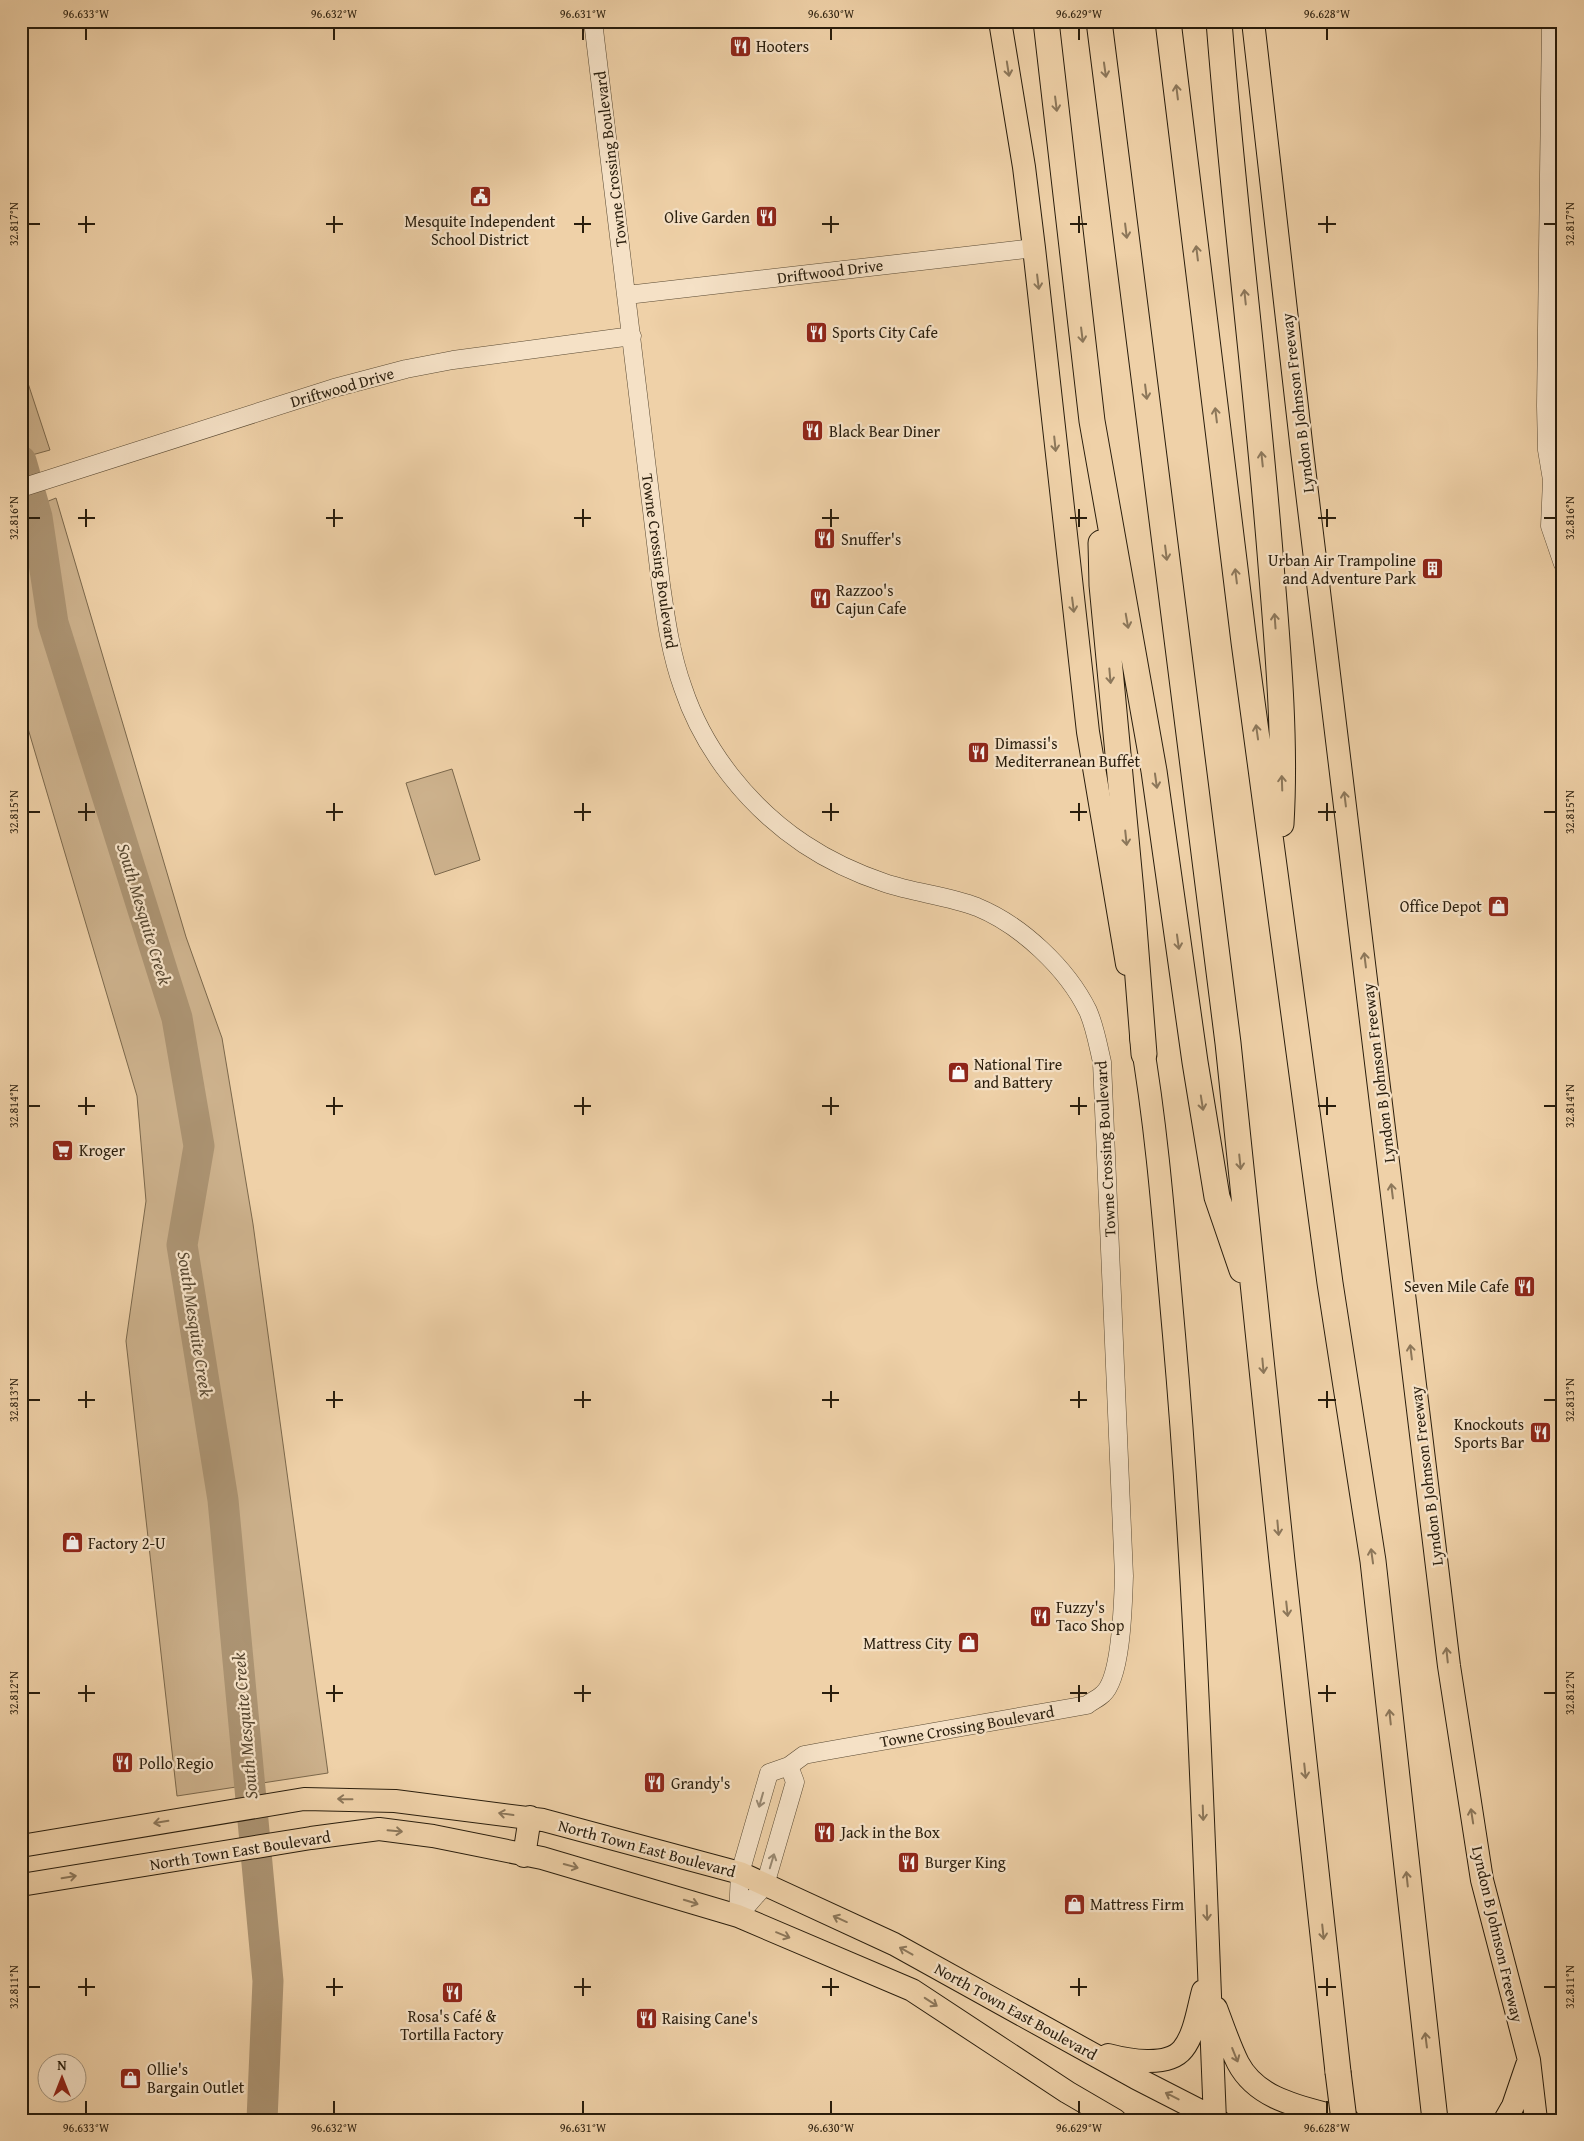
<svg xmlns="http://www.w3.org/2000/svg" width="1584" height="2141" font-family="'Gentium Book Plus',serif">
  <rect width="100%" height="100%" fill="#efd1a8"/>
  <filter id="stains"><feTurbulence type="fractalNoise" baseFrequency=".004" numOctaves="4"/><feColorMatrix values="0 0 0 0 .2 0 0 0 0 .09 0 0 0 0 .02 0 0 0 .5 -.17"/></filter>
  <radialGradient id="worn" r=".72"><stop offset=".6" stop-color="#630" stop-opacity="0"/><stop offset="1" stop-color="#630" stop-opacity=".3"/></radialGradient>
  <path fill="#cdb28d" stroke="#7b684c" d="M 21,362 L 50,450 L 21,458 Z
    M 56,498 L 186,937 L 222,1038 L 253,1224 L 328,1773 L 177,1796 L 126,1341 L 146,1201 L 137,1096 L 21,705 L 21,512 Z
    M 452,769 L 480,860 L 435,875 L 406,783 Z"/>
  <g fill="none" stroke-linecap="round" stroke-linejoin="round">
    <path stroke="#ac9473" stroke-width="31" d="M 21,461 L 37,517 L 53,623 L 177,1018 L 199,1146 L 182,1245 L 223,1500 L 268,1981 L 262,2120"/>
    <defs>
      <path id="minor" d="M 593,21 L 661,585 C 666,620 671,655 683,688 C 704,751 749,807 804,844 C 828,860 858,874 885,883 C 915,893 948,896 977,907 C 1021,925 1067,968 1088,1011 C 1095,1027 1098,1045 1102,1062 L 1124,1576 C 1123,1602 1122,1677 1103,1694 C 1099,1698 1092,1701 1087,1705 L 820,1752 L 804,1755 L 789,1766 L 769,1773 L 740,1873 L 738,1916
        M 1551,21 L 1546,406 L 1547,450 L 1552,480 L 1550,526 L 1563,564
        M 627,295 L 1034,248
        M 1547,339 L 1563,339
        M 21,488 L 334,388 L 406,369 L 453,360 L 632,336
        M 738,1916 L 765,1885 L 795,1782 L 789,1766"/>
      <path id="major" d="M 1000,21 L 1024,167 L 1034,248 L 1088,732 L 1127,964
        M 1253,21 L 1302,451 L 1449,1666 L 1482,1880 L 1529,2060 L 1536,2120
        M 1141,1037 C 1158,1135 1165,1236 1174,1335 C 1197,1596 1204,1858 1215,2120
        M 21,1846 L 304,1799 L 395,1801 L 543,1820 L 740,1873 L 894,1944 L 1136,2078 L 1218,2120
        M 524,1856 L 530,1817
        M 21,1885 L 311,1838 L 379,1829 L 433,1836 L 542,1858 L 738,1916 L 912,1990 L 1067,2092 L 1115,2120
        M 1216,2008 C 1223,2026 1229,2045 1238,2063 C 1259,2103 1309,2108 1348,2120
        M 1108,2055 C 1127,2060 1168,2068 1183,2049 C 1195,2034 1198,2009 1203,1991
        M 1505,2120 L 1513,2106 L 1527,2065"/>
      <path id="highway" d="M 1046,21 L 1092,421 L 1154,771 L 1195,1062 L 1217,1197 L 1242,1270
        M 1099,21 L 1228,1043 L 1282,1561 L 1338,2072
        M 1168,21 L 1244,642 L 1330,1283 L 1373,1561 L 1435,2120
        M 1219,21 C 1233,203 1257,384 1271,565 C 1278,651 1286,739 1281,824
        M 1101,543 L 1102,585 L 1132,902 L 1144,1054"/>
    </defs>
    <use href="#minor" stroke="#5a4a33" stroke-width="19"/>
    <use href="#major" stroke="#291d0c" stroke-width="24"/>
    <use href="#highway" stroke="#291d0c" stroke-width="27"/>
    <use href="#minor" stroke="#f5e1c6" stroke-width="18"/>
    <use href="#major" stroke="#efd1a8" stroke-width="22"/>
    <use href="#highway" stroke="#efd1a8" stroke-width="25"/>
    <defs>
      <path id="highway-bridge" d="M 1338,2072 L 1344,2120"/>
    </defs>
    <use href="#highway-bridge" stroke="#291d0c" stroke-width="27" stroke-linecap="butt"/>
    <use href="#highway-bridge" stroke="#efd1a8" stroke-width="25"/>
  </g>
  <defs><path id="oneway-shaft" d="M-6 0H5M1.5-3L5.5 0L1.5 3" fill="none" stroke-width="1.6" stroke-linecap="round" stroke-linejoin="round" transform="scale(1.25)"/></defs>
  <g stroke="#8c775a">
    <use href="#oneway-shaft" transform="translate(1008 69) rotate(81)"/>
    <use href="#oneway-shaft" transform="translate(1105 70) rotate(82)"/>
    <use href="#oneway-shaft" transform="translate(1177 92) rotate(-97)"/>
    <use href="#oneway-shaft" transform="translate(1056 104) rotate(83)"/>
    <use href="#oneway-shaft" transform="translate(1126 231) rotate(83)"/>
    <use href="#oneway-shaft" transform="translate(1197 253) rotate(-97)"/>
    <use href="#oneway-shaft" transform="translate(1038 282) rotate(83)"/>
    <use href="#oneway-shaft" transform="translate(1245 297) rotate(-96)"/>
    <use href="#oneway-shaft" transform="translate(1082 335) rotate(83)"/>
    <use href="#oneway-shaft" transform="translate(1146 392) rotate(83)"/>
    <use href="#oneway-shaft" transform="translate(1216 415) rotate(-97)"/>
    <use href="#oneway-shaft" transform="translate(1055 444) rotate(84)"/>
    <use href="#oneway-shaft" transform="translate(1262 459) rotate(-96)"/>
    <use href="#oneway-shaft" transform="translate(1166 553) rotate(83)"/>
    <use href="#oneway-shaft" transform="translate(1236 576) rotate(-97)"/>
    <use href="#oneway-shaft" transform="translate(1073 605) rotate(83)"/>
    <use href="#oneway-shaft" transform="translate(1127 621) rotate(80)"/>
    <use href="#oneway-shaft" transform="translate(1275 621) rotate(-94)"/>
    <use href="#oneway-shaft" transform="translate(1110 676) rotate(85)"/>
    <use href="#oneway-shaft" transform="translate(1257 732) rotate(-98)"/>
    <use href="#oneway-shaft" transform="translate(1156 781) rotate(82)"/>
    <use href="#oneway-shaft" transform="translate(1282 783) rotate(-92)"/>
    <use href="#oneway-shaft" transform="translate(1345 799) rotate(-97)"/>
    <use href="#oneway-shaft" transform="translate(1126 838) rotate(84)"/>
    <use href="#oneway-shaft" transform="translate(1178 942) rotate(82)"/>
    <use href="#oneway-shaft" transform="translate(1365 960) rotate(-97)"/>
    <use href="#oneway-shaft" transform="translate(1202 1103) rotate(81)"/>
    <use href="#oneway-shaft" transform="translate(1240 1162) rotate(84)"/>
    <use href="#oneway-shaft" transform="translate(1392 1191) rotate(-97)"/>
    <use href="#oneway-shaft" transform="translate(1411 1352) rotate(-97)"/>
    <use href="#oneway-shaft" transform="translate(1263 1366) rotate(85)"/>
    <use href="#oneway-shaft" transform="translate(1278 1528) rotate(85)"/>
    <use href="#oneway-shaft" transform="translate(1372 1556) rotate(-98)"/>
    <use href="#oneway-shaft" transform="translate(1287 1609) rotate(84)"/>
    <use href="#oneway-shaft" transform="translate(1447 1655) rotate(-96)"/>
    <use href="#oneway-shaft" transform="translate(1390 1717) rotate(-96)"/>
    <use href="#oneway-shaft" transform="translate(1305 1771) rotate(84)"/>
    <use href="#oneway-shaft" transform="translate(345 1799) rotate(-179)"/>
    <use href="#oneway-shaft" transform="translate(1203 1813) rotate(88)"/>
    <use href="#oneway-shaft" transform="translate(506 1814) rotate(-172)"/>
    <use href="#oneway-shaft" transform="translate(1472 1816) rotate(-99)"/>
    <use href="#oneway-shaft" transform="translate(161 1822) rotate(171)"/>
    <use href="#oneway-shaft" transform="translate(395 1831) rotate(5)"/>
    <use href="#oneway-shaft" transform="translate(571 1866) rotate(15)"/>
    <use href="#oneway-shaft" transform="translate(69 1877) rotate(-9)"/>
    <use href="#oneway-shaft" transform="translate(1407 1879) rotate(-96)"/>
    <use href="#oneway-shaft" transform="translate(691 1902) rotate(17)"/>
    <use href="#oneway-shaft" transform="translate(1207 1913) rotate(88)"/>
    <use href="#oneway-shaft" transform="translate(840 1919) rotate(-156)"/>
    <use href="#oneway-shaft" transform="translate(1323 1932) rotate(84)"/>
    <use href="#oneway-shaft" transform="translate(783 1935) rotate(22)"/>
    <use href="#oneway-shaft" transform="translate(906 1951) rotate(-151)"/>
    <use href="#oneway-shaft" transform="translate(931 2002) rotate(33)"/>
    <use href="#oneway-shaft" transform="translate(1426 2040) rotate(-97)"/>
    <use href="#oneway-shaft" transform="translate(1235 2055) rotate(68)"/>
    <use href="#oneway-shaft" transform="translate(1172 2096) rotate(-153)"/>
  </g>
  <g stroke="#998972">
    <use href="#oneway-shaft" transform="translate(761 1800) rotate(106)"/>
    <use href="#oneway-shaft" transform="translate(772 1861) rotate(-73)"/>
  </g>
  <path fill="none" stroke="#291d0c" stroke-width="2" d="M 86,28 L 86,40M 334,28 L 334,40M 583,28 L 583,40M 831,28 L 831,40M 1079,28 L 1079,40M 1327,28 L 1327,40M 86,216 L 86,233M 334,216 L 334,233M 583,216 L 583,233M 831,216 L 831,233M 1079,216 L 1079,233M 1327,216 L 1327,233M 28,224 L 40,224M 78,224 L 95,224M 326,224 L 343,224M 574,224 L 591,224M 822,224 L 839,224M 1070,224 L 1087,224M 1318,224 L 1336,224M 1544,224 L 1556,224M 86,509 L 86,527M 334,509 L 334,527M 583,509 L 583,527M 831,509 L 831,527M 1079,509 L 1079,527M 1327,509 L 1327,527M 28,518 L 40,518M 78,518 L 95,518M 326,518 L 343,518M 574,518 L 591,518M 822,518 L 839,518M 1070,518 L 1087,518M 1318,518 L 1336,518M 1544,518 L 1556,518M 86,803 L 86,821M 334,803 L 334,821M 583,803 L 583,821M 831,803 L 831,821M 1079,803 L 1079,821M 1327,803 L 1327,821M 28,812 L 40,812M 78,812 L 95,812M 326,812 L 343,812M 574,812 L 591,812M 822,812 L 839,812M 1070,812 L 1087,812M 1318,812 L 1336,812M 1544,812 L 1556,812M 86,1097 L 86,1115M 334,1097 L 334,1115M 583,1097 L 583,1115M 831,1097 L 831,1115M 1079,1097 L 1079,1115M 1327,1097 L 1327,1115M 28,1106 L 40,1106M 78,1106 L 95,1106M 326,1106 L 343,1106M 574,1106 L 591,1106M 822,1106 L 839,1106M 1070,1106 L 1087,1106M 1318,1106 L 1336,1106M 1544,1106 L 1556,1106M 86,1391 L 86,1408M 334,1391 L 334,1408M 583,1391 L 583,1408M 831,1391 L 831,1408M 1079,1391 L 1079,1408M 1327,1391 L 1327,1408M 28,1400 L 40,1400M 78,1400 L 95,1400M 326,1400 L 343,1400M 574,1400 L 591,1400M 822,1400 L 839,1400M 1070,1400 L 1087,1400M 1318,1400 L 1336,1400M 1544,1400 L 1556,1400M 86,1685 L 86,1702M 334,1685 L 334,1702M 583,1685 L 583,1702M 831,1685 L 831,1702M 1079,1685 L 1079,1702M 1327,1685 L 1327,1702M 28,1693 L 40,1693M 78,1693 L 95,1693M 326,1693 L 343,1693M 574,1693 L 591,1693M 822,1693 L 839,1693M 1070,1693 L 1087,1693M 1318,1693 L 1336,1693M 1544,1693 L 1556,1693M 86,1978 L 86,1996M 334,1978 L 334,1996M 583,1978 L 583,1996M 831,1978 L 831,1996M 1079,1978 L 1079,1996M 1327,1978 L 1327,1996M 28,1987 L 40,1987M 78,1987 L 95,1987M 326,1987 L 343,1987M 574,1987 L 591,1987M 822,1987 L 839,1987M 1070,1987 L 1087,1987M 1318,1987 L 1336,1987M 1544,1987 L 1556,1987M 86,2101 L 86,2114M 334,2101 L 334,2114M 583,2101 L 583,2114M 831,2101 L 831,2114M 1079,2101 L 1079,2114M 1327,2101 L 1327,2114"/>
  <defs>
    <symbol id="restaurant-square" viewBox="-11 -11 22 22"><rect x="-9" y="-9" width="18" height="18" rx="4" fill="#8f2418" stroke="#f5e1c6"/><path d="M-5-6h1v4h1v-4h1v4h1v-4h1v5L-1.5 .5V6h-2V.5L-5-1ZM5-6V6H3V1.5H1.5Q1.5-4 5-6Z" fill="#fff"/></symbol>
    <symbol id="civic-square" viewBox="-11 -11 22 22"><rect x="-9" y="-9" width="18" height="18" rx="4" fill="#8f2418" stroke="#f5e1c6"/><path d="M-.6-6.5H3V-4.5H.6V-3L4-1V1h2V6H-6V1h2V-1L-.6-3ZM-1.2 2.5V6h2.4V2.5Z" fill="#fff"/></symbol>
    <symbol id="building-square" viewBox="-11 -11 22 22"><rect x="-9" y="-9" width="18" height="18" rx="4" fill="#8f2418" stroke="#f5e1c6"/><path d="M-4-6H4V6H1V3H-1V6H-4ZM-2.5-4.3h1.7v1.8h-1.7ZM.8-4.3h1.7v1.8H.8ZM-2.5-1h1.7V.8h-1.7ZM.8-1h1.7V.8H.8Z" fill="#fff"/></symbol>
    <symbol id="shop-square" viewBox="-11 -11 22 22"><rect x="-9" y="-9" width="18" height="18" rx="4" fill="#8f2418" stroke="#f5e1c6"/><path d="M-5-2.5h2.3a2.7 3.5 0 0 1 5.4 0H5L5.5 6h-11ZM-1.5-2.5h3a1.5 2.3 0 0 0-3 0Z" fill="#fff"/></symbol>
    <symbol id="supermarket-square" viewBox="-11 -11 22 22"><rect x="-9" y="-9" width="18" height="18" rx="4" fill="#8f2418" stroke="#f5e1c6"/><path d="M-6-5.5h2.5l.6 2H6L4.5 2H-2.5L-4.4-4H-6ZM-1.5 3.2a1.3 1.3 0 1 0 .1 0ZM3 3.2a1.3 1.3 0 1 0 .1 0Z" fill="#fff"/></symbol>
  </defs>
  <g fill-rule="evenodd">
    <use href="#restaurant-square" x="728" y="34" width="25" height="25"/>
    <use href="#civic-square" x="468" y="184" width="25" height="25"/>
    <use href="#restaurant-square" x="754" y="204" width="25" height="25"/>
    <use href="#restaurant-square" x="804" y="320" width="25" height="25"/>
    <use href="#restaurant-square" x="800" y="418" width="25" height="25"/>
    <use href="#restaurant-square" x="812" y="526" width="25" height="25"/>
    <use href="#building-square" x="1420" y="556" width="25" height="25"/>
    <use href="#restaurant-square" x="808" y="586" width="25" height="25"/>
    <use href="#restaurant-square" x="966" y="740" width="25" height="25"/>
    <use href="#shop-square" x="1486" y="894" width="25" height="25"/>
    <use href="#shop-square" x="946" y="1060" width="25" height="25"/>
    <use href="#supermarket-square" x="50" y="1138" width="25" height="25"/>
    <use href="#restaurant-square" x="1512" y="1274" width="25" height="25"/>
    <use href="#restaurant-square" x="1528" y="1420" width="25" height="25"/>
    <use href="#shop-square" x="60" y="1530" width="25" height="25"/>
    <use href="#restaurant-square" x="1028" y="1604" width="25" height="25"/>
    <use href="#shop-square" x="956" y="1630" width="25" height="25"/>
    <use href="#restaurant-square" x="110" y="1750" width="25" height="25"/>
    <use href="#restaurant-square" x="642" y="1770" width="25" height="25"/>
    <use href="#restaurant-square" x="812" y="1820" width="25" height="25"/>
    <use href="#restaurant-square" x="896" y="1850" width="25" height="25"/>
    <use href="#shop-square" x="1062" y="1892" width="25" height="25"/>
    <use href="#restaurant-square" x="440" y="1980" width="25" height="25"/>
    <use href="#restaurant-square" x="634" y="2006" width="25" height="25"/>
    <use href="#shop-square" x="118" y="2066" width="25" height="25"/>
  </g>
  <g text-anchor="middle" stroke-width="4.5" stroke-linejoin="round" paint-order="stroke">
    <g font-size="16" fill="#291d0c" stroke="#f5e1c6" text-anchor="start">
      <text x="756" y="52">Hooters</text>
      <text x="750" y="223" text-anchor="end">Olive Garden</text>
      <text x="480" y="227" text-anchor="middle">Mesquite Independent<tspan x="480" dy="18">School District</tspan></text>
      <text x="832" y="338">Sports City Cafe</text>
      <text x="829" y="437">Black Bear Diner</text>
      <text x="841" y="545">Snuffer's</text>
      <text x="1416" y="566" text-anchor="end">Urban Air Trampoline<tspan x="1416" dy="18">and Adventure Park</tspan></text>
      <text x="836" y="596">Razzoo's<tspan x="836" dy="18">Cajun Cafe</tspan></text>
      <text x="995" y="749">Dimassi's<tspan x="995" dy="18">Mediterranean Buffet</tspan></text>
      <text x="1482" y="912" text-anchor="end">Office Depot</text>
      <text x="974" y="1070">National Tire<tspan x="974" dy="18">and Battery</tspan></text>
      <text x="79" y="1156">Kroger</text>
      <text x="1509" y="1292" text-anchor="end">Seven Mile Cafe</text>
      <text x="1524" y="1430" text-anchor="end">Knockouts<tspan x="1524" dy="18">Sports Bar</tspan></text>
      <text x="88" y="1549">Factory 2-U</text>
      <text x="1056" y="1613">Fuzzy's<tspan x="1056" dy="18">Taco Shop</tspan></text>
      <text x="952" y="1649" text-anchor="end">Mattress City</text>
      <text x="139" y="1769">Pollo Regio</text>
      <text x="671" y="1789">Grandy's</text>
      <text x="841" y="1838">Jack in the Box</text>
      <text x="925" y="1868">Burger King</text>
      <text x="1090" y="1910">Mattress Firm</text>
      <text x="452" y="2022" text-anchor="middle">Rosa's Café &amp;<tspan x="452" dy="18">Tortilla Factory</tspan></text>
      <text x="662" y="2024">Raising Cane's</text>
      <text x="147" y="2075">Ollie's<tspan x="147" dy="18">Bargain Outlet</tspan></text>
    </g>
    <g font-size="16" fill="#291d0c" stroke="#f5e1c6">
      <text transform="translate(610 159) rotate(-97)" y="6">Towne Crossing Boulevard</text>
      <text transform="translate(830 271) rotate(-7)" y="6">Driftwood Drive</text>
      <text transform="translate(342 387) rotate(-16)" y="6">Driftwood Drive</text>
      <text transform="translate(1297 403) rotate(-97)" y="6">Lyndon B Johnson Freeway</text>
      <text transform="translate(660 561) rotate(82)" y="6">Towne Crossing Boulevard</text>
      <text transform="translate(1378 1073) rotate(-97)" y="6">Lyndon B Johnson Freeway</text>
      <text transform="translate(1105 1149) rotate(-93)" y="6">Towne Crossing Boulevard</text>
      <text transform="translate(1426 1476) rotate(-97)" y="6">Lyndon B Johnson Freeway</text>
      <text transform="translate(967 1726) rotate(-10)" y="6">Towne Crossing Boulevard</text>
      <text transform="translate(647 1848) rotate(15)" y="6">North Town East Boulevard</text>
      <text transform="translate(240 1850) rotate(-9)" y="6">North Town East Boulevard</text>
      <text transform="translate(1498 1934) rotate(77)" y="6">Lyndon B Johnson Freeway</text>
      <text transform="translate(1016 2011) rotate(29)" y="6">North Town East Boulevard</text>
    </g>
    <g font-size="18" font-style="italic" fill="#574730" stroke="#f5e1c6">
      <text transform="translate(144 914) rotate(73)" y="6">South Mesquite Creek</text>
      <text transform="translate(195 1324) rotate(81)" y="6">South Mesquite Creek</text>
      <text transform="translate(245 1726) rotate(-95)" y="6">South Mesquite Creek</text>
    </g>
  </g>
  <rect width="1584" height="2141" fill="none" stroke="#efd1a8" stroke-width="55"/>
  <g transform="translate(62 2078)"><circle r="24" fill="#f5e1c6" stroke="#a3937c"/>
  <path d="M0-4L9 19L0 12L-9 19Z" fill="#8f2418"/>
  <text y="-8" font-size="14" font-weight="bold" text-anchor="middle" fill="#291d0c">N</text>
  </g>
  <rect x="28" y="28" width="1528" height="2086" fill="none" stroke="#291d0c" stroke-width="2"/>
  <g font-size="12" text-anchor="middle" fill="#291d0c">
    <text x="86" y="18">96.633°W</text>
    <text x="334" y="18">96.632°W</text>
    <text x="583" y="18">96.631°W</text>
    <text x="831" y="18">96.630°W</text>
    <text x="1079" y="18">96.629°W</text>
    <text x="1327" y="18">96.628°W</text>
    <text transform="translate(14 224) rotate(-90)" y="4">32.817°N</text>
    <text transform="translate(1570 224) rotate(-90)" y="4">32.817°N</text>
    <text transform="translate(14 518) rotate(-90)" y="4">32.816°N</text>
    <text transform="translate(1570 518) rotate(-90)" y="4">32.816°N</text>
    <text transform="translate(14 812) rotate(-90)" y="4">32.815°N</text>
    <text transform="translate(1570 812) rotate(-90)" y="4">32.815°N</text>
    <text transform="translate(14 1106) rotate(-90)" y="4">32.814°N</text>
    <text transform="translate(1570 1106) rotate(-90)" y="4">32.814°N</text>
    <text transform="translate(14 1400) rotate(-90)" y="4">32.813°N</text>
    <text transform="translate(1570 1400) rotate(-90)" y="4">32.813°N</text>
    <text transform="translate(14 1693) rotate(-90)" y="4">32.812°N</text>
    <text transform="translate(1570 1693) rotate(-90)" y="4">32.812°N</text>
    <text transform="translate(14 1987) rotate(-90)" y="4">32.811°N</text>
    <text transform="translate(1570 1987) rotate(-90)" y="4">32.811°N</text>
    <text x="86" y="2132">96.633°W</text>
    <text x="334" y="2132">96.632°W</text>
    <text x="583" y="2132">96.631°W</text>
    <text x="831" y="2132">96.630°W</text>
    <text x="1079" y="2132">96.629°W</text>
    <text x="1327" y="2132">96.628°W</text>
  </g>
  <rect width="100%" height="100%" filter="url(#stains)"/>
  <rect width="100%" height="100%" fill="url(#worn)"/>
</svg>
